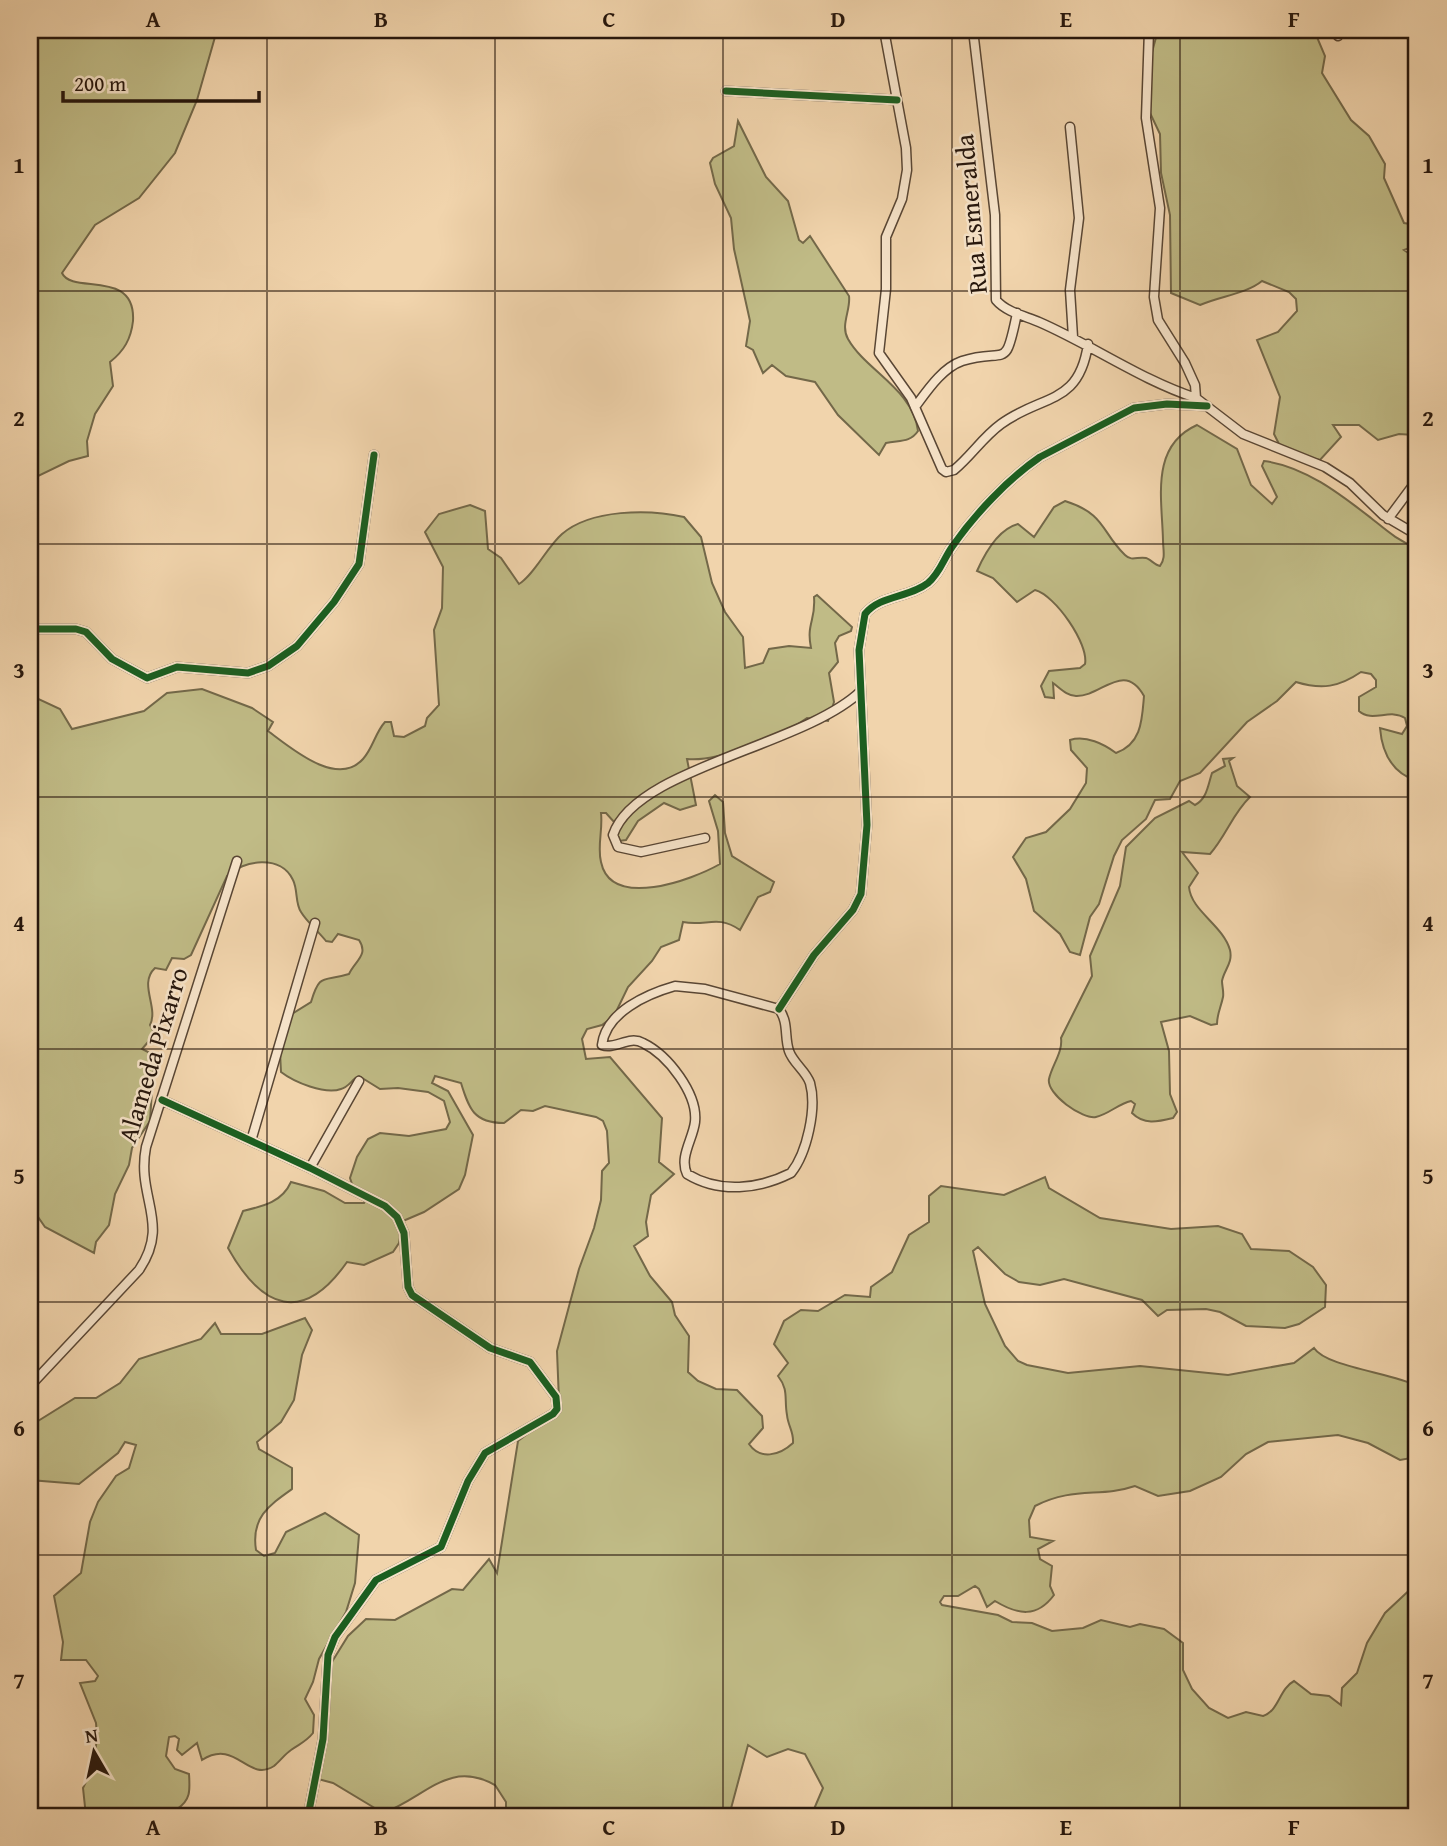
<svg xmlns="http://www.w3.org/2000/svg" width="1447" height="1846" font-family="'Gentium Book Plus',serif">
  <rect width="100%" height="100%" fill="#f1d4ac"/>
  <filter id="stains"><feTurbulence type="fractalNoise" baseFrequency=".00286" numOctaves="4"/><feColorMatrix values="0 0 0 0 .2 0 0 0 0 .09 0 0 0 0 .02 0 0 0 .5 -.17"/></filter>
  <radialGradient id="worn" r=".72"><stop offset=".6" stop-color="#630" stop-opacity="0"/><stop offset="1" stop-color="#630" stop-opacity=".3"/></radialGradient>
  <path fill="#c0bb86" stroke="#736849" stroke-width="2" d="M 30,30 L 217,30 L 197,100 L 175,153 L 139,198 L 95,225 L 62,273 C 72,295 136,268 133,321 C 131,339 124,351 110,362 L 113,386 L 95,414 L 87,441 L 88,456 L 69,461 L 30,480 Z
    M 1158,30 L 1314,30 L 1325,56 L 1322,73 L 1351,120 L 1369,136 L 1385,164 L 1384,178 L 1404,223 L 1417,225 L 1417,245 L 1404,250 L 1417,259 L 1417,375 L 1413,374 L 1413,383 L 1417,390 L 1417,432 L 1414,435 L 1399,434 L 1378,440 L 1359,425 L 1333,425 L 1341,437 L 1320,460 L 1302,456 L 1279,444 L 1274,434 L 1280,397 L 1257,340 L 1278,332 L 1297,311 L 1296,299 L 1289,292 L 1262,281 C 1246,294 1220,296 1200,305 L 1171,293 L 1170,215 L 1161,173 L 1160,134 L 1150,113 L 1148,67 Z
    M 738,121 L 766,177 L 788,201 L 799,240 L 803,243 L 810,236 L 849,296 C 851,310 840,325 848,339 C 866,371 913,389 918,431 C 910,443 899,440 886,443 L 879,455 L 838,415 L 815,382 L 786,376 L 772,365 L 763,373 L 753,350 L 746,346 L 750,321 L 734,249 L 731,218 L 715,184 L 710,163 L 713,158 L 734,146 Z
    M 1197,425 L 1237,449 L 1251,485 L 1272,504 L 1277,497 L 1262,466 L 1264,461 C 1304,466 1340,494 1371,518 C 1386,530 1398,541 1417,548 L 1417,781 C 1392,773 1382,753 1380,728 L 1402,734 L 1407,726 L 1405,718 C 1390,708 1372,723 1359,711 L 1359,697 L 1376,687 L 1376,680 L 1371,674 L 1361,672 C 1339,687 1322,690 1296,682 L 1277,701 L 1247,722 L 1200,773 L 1180,781 L 1170,799 L 1155,800 L 1146,819 L 1122,840 L 1114,856 L 1099,904 L 1090,917 L 1080,955 L 1070,952 L 1060,934 L 1034,911 L 1026,879 L 1013,857 L 1026,838 L 1046,832 L 1070,809 L 1086,783 L 1087,768 L 1071,750 L 1070,740 C 1086,735 1104,744 1116,753 C 1142,744 1142,719 1144,696 C 1124,660 1101,697 1076,696 C 1067,696 1060,688 1053,683 L 1054,698 L 1045,697 L 1041,686 L 1049,671 L 1080,668 L 1085,664 C 1089,644 1055,595 1035,590 L 1017,602 L 993,578 L 977,571 C 985,553 999,529 1018,524 L 1034,537 L 1054,507 L 1065,501 C 1106,514 1101,532 1125,555 C 1132,562 1138,556 1146,558 C 1150,559 1155,565 1160,566 C 1166,558 1163,550 1163,540 C 1162,498 1150,446 1197,425 Z
    M 470,505 L 485,511 L 488,549 L 501,558 L 519,584 C 534,575 547,547 562,534 C 591,509 649,509 684,517 L 701,537 L 712,583 L 725,612 L 743,637 L 745,668 L 763,663 L 769,649 L 789,646 L 811,648 C 806,624 816,620 814,597 L 817,595 L 852,627 L 851,631 L 839,636 L 835,643 L 838,662 L 829,673 L 834,702 L 828,721 L 807,718 C 781,737 719,762 687,759 L 696,805 L 680,810 L 664,803 L 638,821 L 626,840 L 619,841 L 615,823 L 606,813 L 601,813 C 603,830 597,846 601,862 C 611,910 692,880 720,864 L 718,831 L 709,801 L 715,795 L 723,802 L 725,833 L 732,856 L 774,882 L 770,892 L 758,897 L 740,930 C 717,914 706,927 683,922 L 679,940 L 661,947 L 652,961 L 628,987 L 614,1016 L 602,1025 L 587,1029 L 582,1039 L 586,1059 L 610,1057 L 662,1118 L 659,1162 L 674,1174 L 651,1195 L 646,1222 L 648,1236 L 634,1246 L 650,1276 L 672,1302 L 675,1315 L 689,1336 L 688,1372 L 698,1381 L 716,1389 L 737,1390 L 762,1416 L 763,1428 L 749,1444 C 760,1460 779,1456 793,1443 C 794,1432 788,1426 787,1415 C 784,1399 789,1390 778,1376 L 788,1363 L 774,1344 L 784,1321 L 801,1310 L 818,1311 L 845,1295 L 870,1297 L 871,1287 L 892,1272 L 909,1235 L 929,1222 L 929,1196 L 941,1186 L 1004,1195 L 1045,1177 L 1049,1188 L 1100,1218 L 1171,1229 L 1218,1226 L 1242,1234 L 1251,1249 L 1289,1251 L 1313,1267 L 1326,1285 L 1325,1307 L 1299,1324 L 1285,1328 L 1246,1326 L 1220,1312 L 1206,1309 L 1167,1310 L 1158,1316 L 1142,1300 L 1064,1279 L 1040,1285 L 1019,1282 L 1005,1274 L 978,1247 L 973,1251 L 985,1304 L 1005,1346 L 1018,1361 L 1027,1365 L 1068,1373 L 1140,1366 L 1228,1375 L 1294,1363 L 1314,1348 C 1326,1367 1393,1373 1417,1386 L 1417,1457 L 1400,1460 L 1368,1443 L 1338,1435 L 1268,1442 L 1246,1454 L 1221,1477 L 1190,1491 L 1158,1496 L 1135,1486 C 1100,1498 1074,1486 1035,1506 L 1029,1520 L 1030,1537 L 1053,1541 L 1038,1549 L 1040,1559 L 1052,1566 L 1050,1586 L 1054,1595 C 1037,1618 1018,1615 995,1601 L 987,1607 L 979,1589 L 975,1586 L 958,1596 L 944,1596 L 940,1602 L 942,1605 L 998,1615 L 1012,1622 L 1032,1623 L 1052,1631 L 1083,1628 L 1101,1620 L 1130,1627 L 1140,1624 L 1164,1629 L 1183,1643 L 1183,1670 L 1192,1689 L 1209,1708 L 1228,1718 L 1246,1712 L 1263,1716 C 1279,1711 1279,1689 1294,1681 L 1311,1694 L 1329,1696 L 1341,1705 L 1342,1688 L 1357,1673 L 1367,1643 L 1385,1613 L 1417,1583 L 1417,1816 L 811,1816 L 823,1788 L 805,1754 L 788,1749 L 767,1757 L 748,1745 L 729,1816 L 506,1816 L 506,1802 L 495,1785 C 448,1759 425,1798 383,1813 L 333,1783 L 318,1779 L 330,1665 L 348,1636 L 366,1619 L 395,1620 L 452,1589 L 463,1590 L 489,1559 L 497,1573 L 518,1441 L 552,1415 L 559,1401 L 557,1351 L 579,1269 L 594,1228 L 601,1200 L 602,1171 L 609,1163 L 607,1131 L 603,1121 L 596,1117 L 545,1106 L 533,1111 L 521,1110 L 504,1123 C 474,1123 469,1109 461,1083 L 435,1076 L 432,1083 L 448,1091 L 473,1135 L 465,1175 L 459,1189 L 424,1212 L 403,1221 L 399,1243 L 393,1252 L 364,1265 L 347,1262 C 303,1325 262,1309 228,1248 L 243,1211 C 264,1206 282,1202 291,1182 L 324,1191 L 345,1203 L 364,1203 L 365,1200 L 353,1187 L 350,1178 L 357,1157 L 368,1139 L 380,1133 L 409,1136 L 446,1129 L 450,1122 L 444,1101 L 428,1092 L 398,1088 L 380,1089 L 359,1076 C 352,1079 349,1087 341,1089 C 325,1095 294,1082 281,1072 L 280,1052 L 292,1014 L 311,1002 C 320,972 323,982 349,974 C 355,961 369,955 359,940 L 338,934 L 332,942 L 326,941 C 318,931 307,922 301,912 C 295,903 298,890 293,880 C 281,854 243,860 227,876 L 191,955 L 184,959 L 172,958 L 166,970 L 155,968 C 138,984 159,1007 150,1025 L 155,1034 L 142,1049 L 152,1054 L 154,1060 L 150,1121 L 132,1148 L 129,1165 L 115,1194 L 109,1225 L 96,1242 L 94,1253 L 45,1227 L 38,1217 L 30,1216 L 30,695 L 60,709 L 72,729 L 144,711 L 167,693 L 202,689 L 252,708 L 273,722 L 268,731 C 291,748 337,788 363,759 C 373,748 375,733 385,722 L 391,722 L 394,736 L 404,737 L 425,726 L 427,718 L 439,705 L 434,630 L 442,608 L 443,567 L 425,532 L 439,514 Z
    M 1233,758 L 1229,761 L 1237,786 L 1250,797 C 1233,813 1226,836 1210,854 L 1182,852 L 1198,873 L 1189,887 C 1191,911 1223,925 1230,950 C 1233,963 1224,970 1222,981 C 1222,986 1224,992 1223,997 C 1221,1007 1217,1014 1217,1024 L 1211,1025 L 1190,1016 L 1161,1022 L 1169,1051 L 1170,1094 L 1177,1112 L 1173,1118 C 1157,1122 1144,1125 1132,1113 L 1135,1104 L 1131,1101 C 1118,1104 1109,1114 1096,1117 C 1083,1120 1046,1094 1049,1079 C 1052,1065 1063,1052 1061,1038 L 1092,976 L 1090,956 L 1120,886 L 1126,847 L 1155,818 L 1189,801 L 1195,805 C 1207,799 1208,785 1212,773 L 1225,766 L 1223,759 Z
    M 305,1318 L 312,1330 L 302,1355 L 294,1400 L 281,1422 L 257,1442 L 259,1449 L 292,1468 L 292,1489 C 268,1506 251,1518 256,1550 L 264,1556 L 275,1553 L 286,1532 L 325,1513 L 359,1535 L 355,1583 L 346,1612 L 319,1659 L 313,1682 L 305,1699 L 314,1715 L 313,1733 C 306,1742 299,1744 291,1750 C 285,1754 280,1761 274,1766 C 248,1783 236,1738 202,1760 L 197,1743 L 182,1755 L 177,1750 L 179,1739 L 175,1736 L 169,1737 L 166,1756 L 175,1769 L 189,1774 C 190,1790 191,1800 177,1809 L 178,1816 L 86,1816 L 83,1788 L 94,1765 L 97,1736 L 96,1723 L 80,1683 L 95,1681 L 98,1676 L 86,1660 L 61,1660 L 63,1642 L 54,1596 L 81,1573 L 90,1522 L 98,1502 L 116,1476 L 129,1468 L 136,1445 L 125,1442 L 118,1453 L 79,1484 L 30,1480 L 30,1426 L 75,1398 L 96,1398 L 120,1383 L 139,1359 L 201,1339 L 215,1323 L 221,1334 L 262,1334 Z"/>
  <g fill="none" stroke-linecap="round" stroke-linejoin="round">
    <defs>
      <path id="street" d="M 884,30 L 906,148 L 907,170 L 902,199 L 886,237 L 886,289 L 879,353 L 911,398 L 942,469 L 946,472 L 954,470 C 971,456 983,437 1001,424 C 1042,394 1079,406 1088,344
        M 973,30 L 995,215 L 996,300 C 1006,312 1025,316 1039,322 C 1092,345 1141,380 1196,398
        M 1149,30 L 1146,118 L 1160,208 L 1154,297 L 1158,320 L 1185,363 L 1195,385 L 1196,398 L 1243,434 L 1325,467 L 1350,483 L 1383,515 L 1417,535
        M 1336,30 L 1338,36
        M 726,91 L 897,100
        M 1070,127 L 1079,218 L 1070,290 L 1073,337
        M 915,407 C 927,391 942,368 962,361 C 1007,347 1005,373 1017,313
        M 1388,519 L 1417,480
        M 30,629 L 76,629 L 86,632 L 112,659 L 147,678 L 177,667 L 248,673 L 268,666 L 297,646 L 334,602 L 359,564 L 374,455
        M 705,838 L 641,852 L 618,847 L 613,835 C 635,768 804,746 861,691
        M 675,986 L 705,989 L 779,1009 C 789,1023 784,1036 789,1051 C 793,1063 806,1071 810,1083 C 817,1108 807,1153 791,1173 C 759,1189 720,1194 687,1174 C 679,1157 693,1139 695,1122 C 698,1094 668,1055 643,1043 C 629,1035 615,1050 602,1045 C 606,1012 647,994 675,986 Z
        M 779,1009 L 814,955 L 853,910 L 861,894 L 867,825 L 859,650 L 865,614 C 880,595 909,598 928,583 C 940,573 943,560 952,547 C 974,515 1008,479 1040,457 L 1134,408 L 1167,404 L 1207,406
        M 162,1100 L 310,1168 L 385,1206 L 397,1217 L 404,1233 L 408,1287 L 412,1295 L 490,1348 L 530,1362 L 556,1397 L 557,1409 L 553,1414 L 485,1453 L 468,1481 L 441,1547 L 376,1580 L 335,1637 L 328,1655 L 323,1739 L 308,1816
        M 251,1141 L 315,923
        M 310,1168 L 359,1081
        M 30,1386 L 139,1270 C 171,1223 136,1198 146,1147 L 237,861"/>
    </defs>
    <use href="#street" stroke="#594634" stroke-width="11"/>
    <use href="#street" stroke="#f6e3c9" stroke-width="8"/>
    <defs>
      <path id="cycleway" d="M 726,91 L 897,100
        M 30,629 L 76,629 L 86,632 L 112,659 L 147,678 L 177,667 L 248,673 L 268,666 L 297,646 L 334,602 L 359,564 L 374,455
        M 779,1009 L 814,955 L 853,910 L 861,894 L 867,825 L 859,650 L 865,614 C 880,595 909,598 928,583 C 940,573 943,560 952,547 C 974,515 1008,479 1040,457 L 1134,408 L 1167,404 L 1207,406
        M 162,1100 L 310,1168 L 385,1206 L 397,1217 L 404,1233 L 408,1287 L 412,1295 L 490,1348 L 530,1362 L 556,1397 L 557,1409 L 553,1414 L 485,1453 L 468,1481 L 441,1547 L 376,1580 L 335,1637 L 328,1655 L 323,1739 L 308,1816"/>
    </defs>
    <use href="#cycleway" stroke="#f6e3c9" stroke-width="11"/>
    <use href="#cycleway" stroke="#1b5e20" stroke-width="7"/>
  </g>
  <path fill="none" stroke="#26160c" stroke-width="2" stroke-opacity="0.55" d="M 267,30 L 267,1816M 495,30 L 495,1816M 723,30 L 723,1816M 952,30 L 952,1816M 1180,30 L 1180,1816M 30,291 L 1417,291M 30,544 L 1417,544M 30,797 L 1417,797M 30,1049 L 1417,1049M 30,1302 L 1417,1302M 30,1555 L 1417,1555"/>
  <g text-anchor="middle" stroke-width="5" stroke-linejoin="round" paint-order="stroke">
    <g font-size="26" fill="#26160c" stroke="#f6e3c9">
      <text transform="translate(971 214) rotate(-95)" y="9">Rua Esmeralda</text>
      <text transform="translate(153 1055) rotate(-73)" y="9">Alameda Pixarro</text>
    </g>
  </g>
  <rect width="1447" height="1846" fill="none" stroke="#f1d4ac" stroke-width="77"/>
  <g transform="translate(94 1752) rotate(351)" stroke="#f6e3c9" stroke-width="5" paint-order="stroke">
  <path d="M0-5L12 26L0 18L-12 26Z" fill="#26160c"/>
  <text y="-10" font-size="19" font-weight="bold" text-anchor="middle" fill="#26160c">N</text>
  </g>
  <path d="M63 91v10h196v-10" fill="none" stroke="#26160c" stroke-width="3.5"/>
  <text x="74" y="91" font-size="21" fill="#26160c" stroke="#f6e3c9" stroke-width="5" paint-order="stroke">200 m</text>
  <rect x="38" y="38" width="1370" height="1770" fill="none" stroke="#26160c" stroke-width="2.5"/>
  <g font-size="23" text-anchor="middle" font-weight="bold" fill="#26160c">
    <text x="153" y="27">A</text>
    <text x="381" y="27">B</text>
    <text x="609" y="27">C</text>
    <text x="838" y="27">D</text>
    <text x="1066" y="27">E</text>
    <text x="1294" y="27">F</text>
    <text x="19" y="173">1</text>
    <text x="1428" y="173">1</text>
    <text x="19" y="426">2</text>
    <text x="1428" y="426">2</text>
    <text x="19" y="678">3</text>
    <text x="1428" y="678">3</text>
    <text x="19" y="931">4</text>
    <text x="1428" y="931">4</text>
    <text x="19" y="1184">5</text>
    <text x="1428" y="1184">5</text>
    <text x="19" y="1436">6</text>
    <text x="1428" y="1436">6</text>
    <text x="19" y="1689">7</text>
    <text x="1428" y="1689">7</text>
    <text x="153" y="1835">A</text>
    <text x="381" y="1835">B</text>
    <text x="609" y="1835">C</text>
    <text x="838" y="1835">D</text>
    <text x="1066" y="1835">E</text>
    <text x="1294" y="1835">F</text>
  </g>
  <rect width="100%" height="100%" filter="url(#stains)"/>
  <rect width="100%" height="100%" fill="url(#worn)"/>
</svg>
